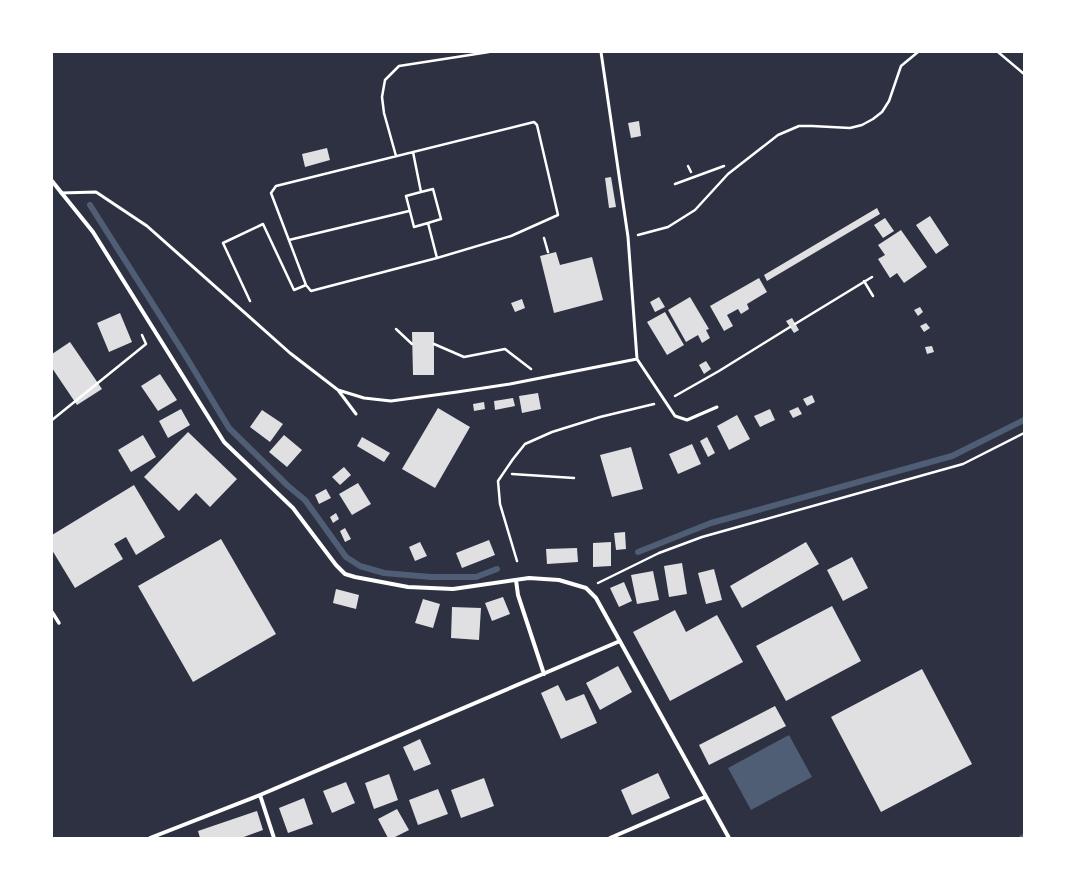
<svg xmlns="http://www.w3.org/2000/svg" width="1076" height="890" font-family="'Fira Sans Condensed',sans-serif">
  <rect width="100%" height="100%" fill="#2d3142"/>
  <path fill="#4f5d75" d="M 789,735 L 812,777 L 751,810 L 728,768 Z"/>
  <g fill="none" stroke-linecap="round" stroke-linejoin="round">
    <path stroke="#4f5d75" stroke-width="6" d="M 90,205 L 185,355 L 229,428 L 288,486 L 305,500 L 346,557 L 360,566 L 384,573 L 431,577 L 476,577 L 497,569
      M 638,552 L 711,523 L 952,456 L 1024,420
      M 1022,838 L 1024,837"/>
  </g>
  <path fill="#e0e0e3" d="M 639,121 L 641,136 L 631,138 L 628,123 Z
    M 327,148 L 330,160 L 305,167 L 302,154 Z
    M 611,177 L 616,207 L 609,208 L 605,178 Z
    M 877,208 L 880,214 L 767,281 L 764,275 Z
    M 930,216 L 949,245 L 936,254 L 916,225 Z
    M 885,218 L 894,231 L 883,238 L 874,225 Z
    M 901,230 L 927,267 L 904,283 L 897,273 L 890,278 L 878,259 L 885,255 L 878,245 Z
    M 556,252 L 560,265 L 592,257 L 603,300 L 554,313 L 540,256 Z
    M 759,278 L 767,292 L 747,304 L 749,309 L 741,314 L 738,309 L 727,315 L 733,326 L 724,331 L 710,306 Z
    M 659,297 L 665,307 L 655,312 L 650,302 Z
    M 690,297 L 709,329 L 706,330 L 710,338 L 702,343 L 698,335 L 686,342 L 668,310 Z
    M 522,299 L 525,308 L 515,312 L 511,303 Z
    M 920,307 L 923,312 L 918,316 L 914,310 Z
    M 665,312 L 684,345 L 667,355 L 647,322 Z
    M 120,313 L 132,342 L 109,352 L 97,323 Z
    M 792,318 L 799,330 L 794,333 L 786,321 Z
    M 926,323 L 930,328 L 924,332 L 920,326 Z
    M 412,332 L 434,332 L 434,375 L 413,375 Z
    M 70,342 L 102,389 L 77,405 L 52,368 L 52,354 Z
    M 932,346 L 934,352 L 927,354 L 925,347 Z
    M 706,361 L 711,369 L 704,374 L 699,365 Z
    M 160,374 L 177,400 L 158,411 L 141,386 Z
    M 538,393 L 541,409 L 522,413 L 519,396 Z
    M 812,395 L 815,402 L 807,406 L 803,399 Z
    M 513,398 L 515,406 L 495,410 L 494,401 Z
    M 484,402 L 485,409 L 474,411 L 473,404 Z
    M 798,407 L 802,414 L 793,418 L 789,411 Z
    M 438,408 L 470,427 L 435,488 L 402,469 Z
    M 181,409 L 190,425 L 168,438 L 159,421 Z
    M 770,409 L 775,420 L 760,427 L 754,416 Z
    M 262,410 L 283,424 L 270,442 L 250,427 Z
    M 737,415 L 750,439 L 729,450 L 717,426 Z
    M 188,432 L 237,479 L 210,507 L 196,493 L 179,511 L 144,477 Z
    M 143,435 L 156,457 L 131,472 L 118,450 Z
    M 284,435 L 302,450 L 287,467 L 269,452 Z
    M 362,437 L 390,453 L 384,462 L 357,446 Z
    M 707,437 L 715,453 L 708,457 L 700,441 Z
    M 692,444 L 701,464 L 678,474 L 669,454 Z
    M 631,447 L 643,489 L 612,497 L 600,455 Z
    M 344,467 L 351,475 L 340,485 L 332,477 Z
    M 358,483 L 371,504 L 352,515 L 339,494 Z
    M 134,485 L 165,537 L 136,555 L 126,537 L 114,544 L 123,559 L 75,588 L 52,550 L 52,535 Z
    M 326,489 L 331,498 L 319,504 L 315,495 Z
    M 336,513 L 339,519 L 333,523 L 330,517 Z
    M 345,528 L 351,539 L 345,542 L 340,531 Z
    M 625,532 L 626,549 L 616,550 L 614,533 Z
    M 221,539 L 276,634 L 193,682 L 138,586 Z
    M 489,540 L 495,555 L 462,568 L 456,553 Z
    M 420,542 L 427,556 L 415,561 L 409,547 Z
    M 611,542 L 611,566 L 593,567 L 593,543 Z
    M 806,542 L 819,564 L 742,608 L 730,586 Z
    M 577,548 L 578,562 L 547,564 L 546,549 Z
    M 852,557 L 868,588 L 843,601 L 827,570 Z
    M 682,563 L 687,594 L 669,597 L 664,566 Z
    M 714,569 L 722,600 L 706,604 L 698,573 Z
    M 653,571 L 659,600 L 637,604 L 631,575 Z
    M 624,582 L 632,601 L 619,607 L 610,588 Z
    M 336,589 L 359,595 L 356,609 L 333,603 Z
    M 503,597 L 510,614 L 492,621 L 485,603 Z
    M 423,599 L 440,604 L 433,628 L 415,623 Z
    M 832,606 L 861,661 L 786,701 L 756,646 Z
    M 452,607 L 481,608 L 479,640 L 451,638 Z
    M 675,610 L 686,632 L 717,615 L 743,662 L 670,701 L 633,632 Z
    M 618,666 L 632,692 L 600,710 L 586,683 Z
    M 922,669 L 972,764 L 881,812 L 831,717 Z
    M 558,685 L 566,701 L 584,694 L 597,723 L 561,739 L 541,693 Z
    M 775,706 L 786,726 L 709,765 L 699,745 Z
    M 420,739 L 431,764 L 414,771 L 403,747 Z
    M 658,773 L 670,798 L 632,815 L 621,790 Z
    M 389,774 L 398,800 L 374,809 L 365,783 Z
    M 484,778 L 494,806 L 461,818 L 451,790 Z
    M 346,782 L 355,803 L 332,813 L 323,791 Z
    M 438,789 L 448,814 L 418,825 L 409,800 Z
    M 304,798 L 313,824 L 288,833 L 279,808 Z
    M 397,809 L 409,830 L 393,838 L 388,838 L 378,819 Z
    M 257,811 L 263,830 L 241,838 L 200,838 L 198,831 Z"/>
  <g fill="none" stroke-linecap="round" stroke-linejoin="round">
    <path stroke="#fff" stroke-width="2.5" d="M 998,52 L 1024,74
      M 534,122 L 537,125 L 558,215 L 511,236 L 437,258 L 311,291 L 306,285 L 271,193 L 276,186 Z
      M 413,152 L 421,192 L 406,196 L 414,227 L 428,223 L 437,258
      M 396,156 L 384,113 L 382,97 L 385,80 L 399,66 L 489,52
      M 688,166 L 691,172
      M 675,184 L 724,166
      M 421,192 L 433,189 L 441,219 L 428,223
      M 638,235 L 668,227 L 695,210 L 728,174 L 778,135 L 799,126 L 812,126 L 850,128 L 862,125 L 873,119 L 882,112 L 889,101 L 901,66 L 918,52
      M 544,238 L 548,252
      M 289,240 L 409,211
      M 864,281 L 873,296
      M 250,301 L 223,243 L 263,224 L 294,290 L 306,285
      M 795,324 L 872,277
      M 396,329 L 412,344
      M 434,344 L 464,357 L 505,349 L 531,369
      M 675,396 L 719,371 L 790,327
      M 52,420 L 146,344 L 142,335
      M 512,474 L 574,478
      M 517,561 L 500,504 L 498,481 L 513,459 L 525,444 L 552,432 L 600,417 L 654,404
      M 598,583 L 659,553 L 702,537 L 963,464 L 1024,433"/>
    <path stroke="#fff" stroke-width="3" d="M 601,52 L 628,237 L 637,359 L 675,416 L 687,420 L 717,407
      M 61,193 L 96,192 L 147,226 L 290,353 L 338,390 L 364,398 L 391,401 L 457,392 L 510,384 L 637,359
      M 338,390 L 356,414"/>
    <path stroke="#fff" stroke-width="3.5" d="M 52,612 L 59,623"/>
    <path stroke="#fff" stroke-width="4" d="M 52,181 L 93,232 L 224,442 L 293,508 L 336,565 L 345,574 L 355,577 L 408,587 L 453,589 L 529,578 L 559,580 L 586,588 L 596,598 L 729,838
      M 516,580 L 518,595 L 544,674
      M 260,795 L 274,838
      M 150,838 L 260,795 L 620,641
      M 610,838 L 705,797"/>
  </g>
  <rect width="1076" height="890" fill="none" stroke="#ffffff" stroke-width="106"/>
</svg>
